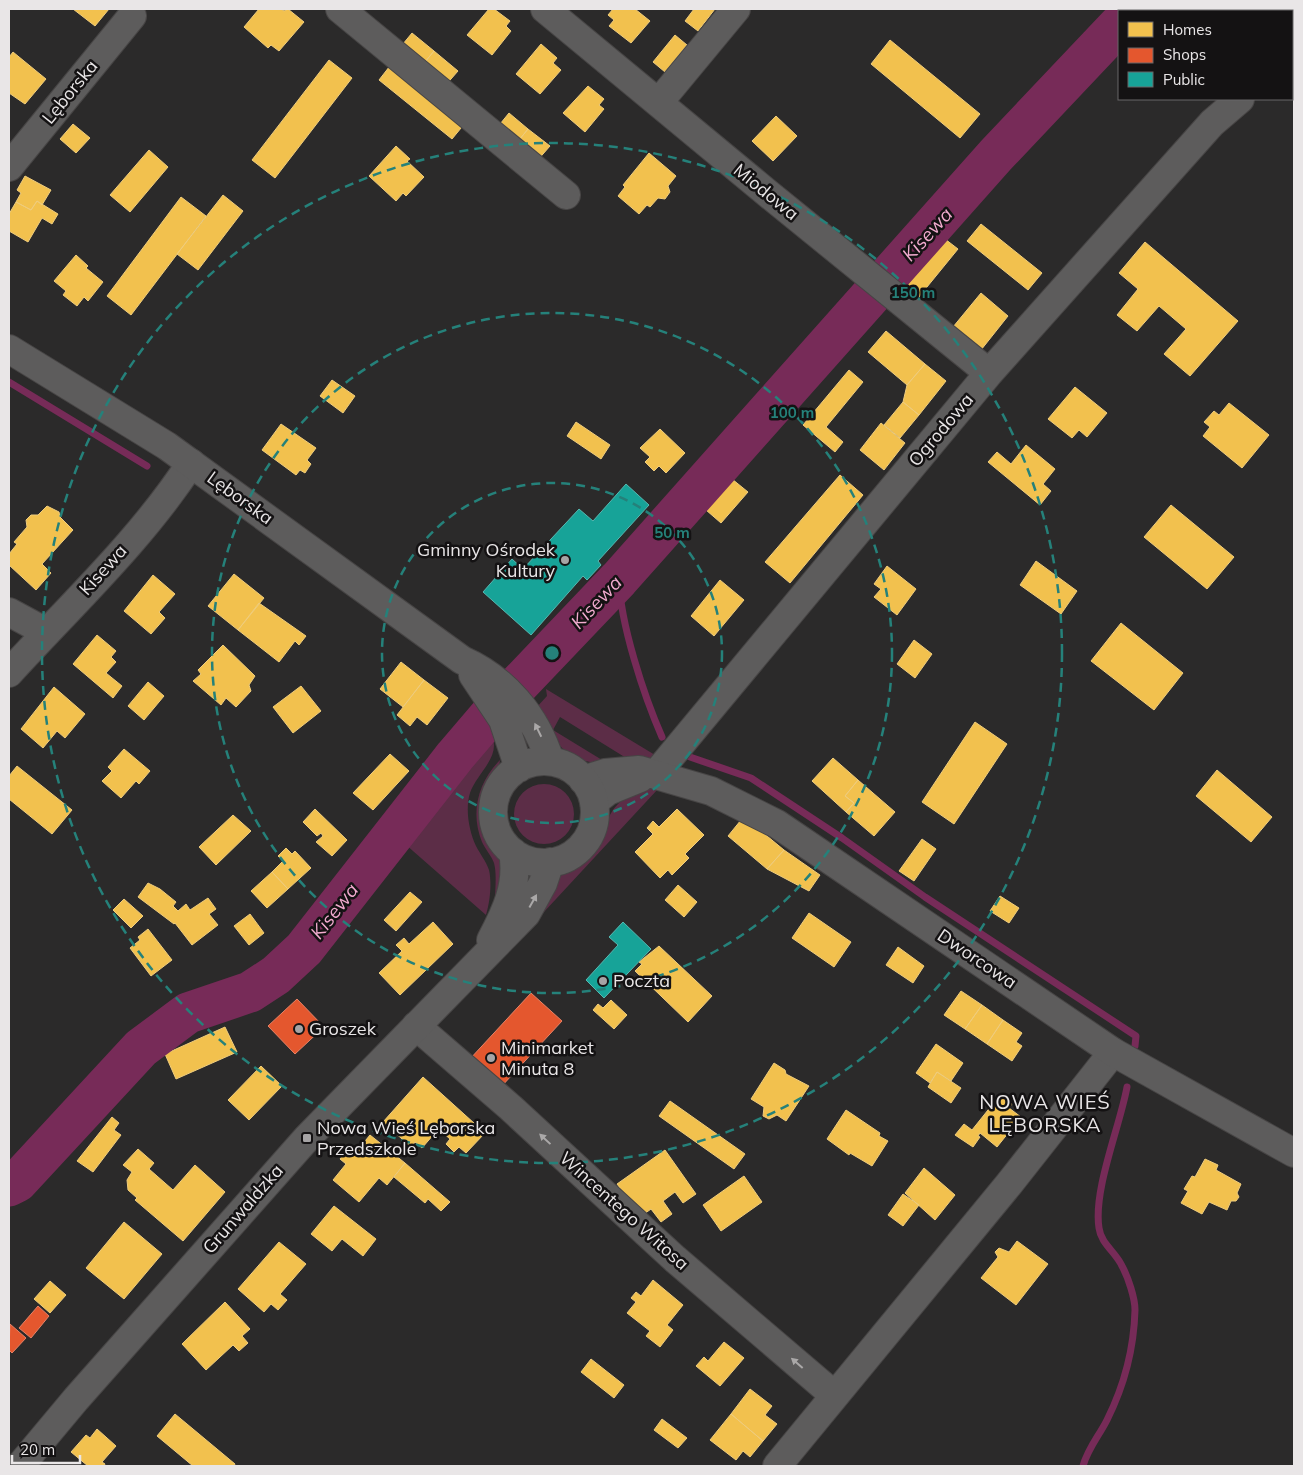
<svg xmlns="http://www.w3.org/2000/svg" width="1303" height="1475" font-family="Mulish,sans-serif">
  <rect width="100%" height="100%" fill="#2b2a2a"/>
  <path fill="#5c2d47" d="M 546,689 L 655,755 L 647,761 L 631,761 L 560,717 L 553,730 L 607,763 C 563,764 556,741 536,708 L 547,696 Z
    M 493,739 C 499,758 476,775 470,793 C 465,809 469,831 476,846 C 480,854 486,861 489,870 C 492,883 490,902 486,915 L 405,844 Z
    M 500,760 L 499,768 L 486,793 L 483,813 L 488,840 L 501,861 L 502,871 L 495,902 C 495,889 497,874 494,863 C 491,855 485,849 482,842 C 470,813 478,782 500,760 Z
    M514 814a30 30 0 1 1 60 0a30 30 0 1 1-60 0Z
    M 646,789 L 658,789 L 518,940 C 530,921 540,898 555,881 C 564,870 580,867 589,856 C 615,825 598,805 646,789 Z"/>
  <path fill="#f2c14e" stroke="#efcc7c" d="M 73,9 L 109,9 L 95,26 Z
    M 259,9 L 281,9 L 284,11 L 288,9 L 304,22 L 279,51 L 271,45 L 268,48 L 244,27 Z
    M 489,9 L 494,9 L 510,21 L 506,26 L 511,31 L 492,55 L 467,35 Z
    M 613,9 L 635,9 L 650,21 L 631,43 L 609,26 L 614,20 L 608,15 Z
    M 694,9 L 715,9 L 698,31 L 685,21 Z
    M 412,33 L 434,51 L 420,68 L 398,50 Z
    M 675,35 L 687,45 L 665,72 L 653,62 Z
    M 890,40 L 980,114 L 960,138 L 871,64 Z
    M 541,44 L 557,58 L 553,63 L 561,70 L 540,94 L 516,74 Z
    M 434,51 L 458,71 L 444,87 L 420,68 Z
    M 13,52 L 46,79 L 25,104 L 9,93 L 9,57 Z
    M 329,60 L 352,78 L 275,178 L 252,160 Z
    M 393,62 L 466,122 L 452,139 L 379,80 Z
    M 588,86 L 604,99 L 599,105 L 604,109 L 585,132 L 563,113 Z
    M 509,113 L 528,129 L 515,145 L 496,129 Z
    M 776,116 L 797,136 L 773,161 L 752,141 Z
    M 73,124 L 90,138 L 76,153 L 60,139 Z
    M 528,129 L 550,146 L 536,162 L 515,145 Z
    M 396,146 L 410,159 L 407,161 L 424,177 L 406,196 L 403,193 L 396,201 L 369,176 Z
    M 149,150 L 168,167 L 130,212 L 110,195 Z
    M 649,153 L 676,176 L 668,186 L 670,192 L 665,199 L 658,198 L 650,207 L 647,205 L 639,214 L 618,196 L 625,187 L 623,185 Z
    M 25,176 L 51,190 L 42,205 L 37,201 L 31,210 L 16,202 L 21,193 L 17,190 Z
    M 223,195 L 243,211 L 198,270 L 177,254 Z
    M 181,197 L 206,216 L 131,315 L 107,296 Z
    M 37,201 L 58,214 L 52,224 L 42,218 L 28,242 L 9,231 L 9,214 L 16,202 L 31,210 Z
    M 981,224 L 1042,273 L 1028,290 L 967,241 Z
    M 945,239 L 958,249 L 918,298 L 903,286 L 935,247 L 937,250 Z
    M 1145,242 L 1238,321 L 1190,376 L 1164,354 L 1186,329 L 1159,306 L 1137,331 L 1117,315 L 1138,289 L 1119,273 Z
    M 76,255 L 88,266 L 86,268 L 103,282 L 88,301 L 84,297 L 77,306 L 63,295 L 66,291 L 54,281 Z
    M 981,293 L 1008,316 L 981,350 L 953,327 Z
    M 886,331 L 925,364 L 907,385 L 868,352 Z
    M 925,364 L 946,381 L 919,415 L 903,402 L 907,385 Z
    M 849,370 L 863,382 L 826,427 L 843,442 L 835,452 L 803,425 Z
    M 332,380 L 355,396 L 343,413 L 320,396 Z
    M 1075,387 L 1107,413 L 1087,437 L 1079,430 L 1072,438 L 1048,419 Z
    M 903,402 L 919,415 L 900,438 L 884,425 Z
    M 1229,403 L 1269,435 L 1242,468 L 1203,436 L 1210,427 L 1204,422 L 1214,411 L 1219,415 Z
    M 576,422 L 610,445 L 601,459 L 567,436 Z
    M 881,423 L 905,443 L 884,470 L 860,450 Z
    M 281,424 L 316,448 L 307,460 L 311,464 L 305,473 L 300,470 L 296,475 L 262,450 Z
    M 660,429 L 685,453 L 666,473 L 659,466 L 654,471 L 645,462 L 650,457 L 640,448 Z
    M 1026,445 L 1055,469 L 1043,484 L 1051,491 L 1040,505 L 988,462 L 997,452 L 1011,464 Z
    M 840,475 L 863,495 L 790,583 L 765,562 Z
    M 732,479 L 748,492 L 721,523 L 706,510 Z
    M 1171,505 L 1234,557 L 1207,589 L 1144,537 Z
    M 47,506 L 59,512 L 60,517 L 73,530 L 42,564 L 51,573 L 36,590 L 9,565 L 9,554 L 17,544 L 14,542 L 27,527 L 26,520 L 31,515 L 38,515 Z
    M 1036,561 L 1077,591 L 1061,614 L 1020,585 Z
    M 887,566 L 916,589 L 897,615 L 874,597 L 881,589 L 874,584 Z
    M 234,574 L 264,598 L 238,630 L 208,606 Z
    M 153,575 L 175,594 L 159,612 L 165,618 L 151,634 L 124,611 Z
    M 720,580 L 744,600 L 714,636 L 691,616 Z
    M 259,603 L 306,636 L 299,645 L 295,641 L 279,662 L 238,630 Z
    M 1121,623 L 1183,673 L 1154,710 L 1091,661 Z
    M 97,635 L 116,651 L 111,657 L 116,662 L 106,673 L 122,686 L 113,698 L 73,664 Z
    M 914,640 L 932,654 L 915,678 L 897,664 Z
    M 223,645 L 255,676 L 249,685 L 251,691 L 236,707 L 226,698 L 221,705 L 193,681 L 201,674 L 198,670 Z
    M 401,662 L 424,680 L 403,707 L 380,689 Z
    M 424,680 L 448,698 L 427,725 L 417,717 L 410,726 L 397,715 Z
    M 148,682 L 164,696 L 144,720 L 128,706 Z
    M 301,686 L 321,711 L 293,733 L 273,707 Z
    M 54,687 L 85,714 L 65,738 L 57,731 L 43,748 L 21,729 Z
    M 975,722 L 1007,744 L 954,824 L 922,802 Z
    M 124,749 L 150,771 L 139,784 L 136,781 L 121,798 L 102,781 L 112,771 L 108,767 Z
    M 390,754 L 409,771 L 373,810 L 353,793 Z
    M 833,758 L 858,780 L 845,796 L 854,803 L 846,812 L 812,781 Z
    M 17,766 L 72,810 L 52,834 L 9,799 L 9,776 Z
    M 1217,770 L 1272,817 L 1251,842 L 1196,796 Z
    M 858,780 L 895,812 L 874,836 L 846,812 L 854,803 L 845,796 Z
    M 315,809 L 347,840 L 332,856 L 316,842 L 323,836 L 321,833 L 317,836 L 303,822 Z
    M 677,809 L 704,835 L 685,854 L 689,858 L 672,875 L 668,870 L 660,878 L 635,852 L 653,834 L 647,828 L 653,821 L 659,827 Z
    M 233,815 L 251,831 L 216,865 L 199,847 Z
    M 741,820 L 755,826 L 784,850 L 767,869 L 728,836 Z
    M 922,839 L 936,849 L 914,881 L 899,871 Z
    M 286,848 L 292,854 L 295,851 L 311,868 L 288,889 L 272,872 L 283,861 L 278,856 Z
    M 784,850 L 820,875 L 809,891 L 767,869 Z
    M 272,872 L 288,889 L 267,908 L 251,891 Z
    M 148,883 L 160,889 L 176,902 L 173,906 L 178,911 L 186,904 L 190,910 L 208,898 L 216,909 L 209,914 L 218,925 L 192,945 L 175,923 L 174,924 L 138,897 Z
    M 678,885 L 697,902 L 684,917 L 665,900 Z
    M 410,892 L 422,902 L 396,931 L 384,920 Z
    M 1000,896 L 1019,908 L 1009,923 L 990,911 Z
    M 124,899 L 143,916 L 131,928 L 113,910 Z
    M 809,913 L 851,942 L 834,967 L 792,938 Z
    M 250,914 L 264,933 L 249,945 L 234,926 Z
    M 433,922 L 453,944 L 400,995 L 379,973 L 402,951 L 396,945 L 404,938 L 409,944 Z
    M 148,929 L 172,960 L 151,976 L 130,948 L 140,940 L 138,937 Z
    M 659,946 L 712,996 L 688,1022 L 635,971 L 642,964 L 639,962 Z
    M 898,947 L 924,966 L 913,983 L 886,965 Z
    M 961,991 L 982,1005 L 965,1029 L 944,1015 Z
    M 611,1000 L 627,1015 L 614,1029 L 593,1010 L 598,1004 L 603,1008 Z
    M 982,1005 L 1003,1020 L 987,1044 L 965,1029 Z
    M 1003,1020 L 1022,1033 L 1016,1042 L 1022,1046 L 1012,1061 L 987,1044 Z
    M 225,1027 L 237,1052 L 176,1079 L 165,1054 Z
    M 936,1044 L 963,1063 L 951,1081 L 937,1072 L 930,1083 L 916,1073 Z
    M 774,1063 L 785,1070 L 786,1074 L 809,1086 L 786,1121 L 777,1115 L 769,1119 L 763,1116 L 764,1107 L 751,1099 Z
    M 261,1066 L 282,1086 L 249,1120 L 228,1100 Z
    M 937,1072 L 961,1088 L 951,1103 L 928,1087 Z
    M 423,1077 L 485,1133 L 466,1153 L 459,1147 L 454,1152 L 446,1144 L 450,1139 L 432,1123 L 427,1129 L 434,1134 L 422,1148 L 415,1142 L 411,1147 L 383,1122 Z
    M 1000,1095 L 1012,1104 L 1009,1108 L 1021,1117 L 997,1147 L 980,1133 L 978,1136 L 980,1137 L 973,1147 L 955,1135 L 964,1124 L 972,1130 Z
    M 670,1101 L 745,1154 L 734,1169 L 659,1116 Z
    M 846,1110 L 880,1133 L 879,1136 L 888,1141 L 872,1166 L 850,1153 L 849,1155 L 827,1139 Z
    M 112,1117 L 119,1123 L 114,1130 L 121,1135 L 93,1172 L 77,1161 Z
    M 370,1135 L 405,1163 L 387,1185 L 379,1178 L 359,1202 L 333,1180 L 346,1164 L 340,1159 L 350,1146 L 356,1152 Z
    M 138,1149 L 154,1163 L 149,1169 L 173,1190 L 195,1165 L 225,1192 L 183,1241 L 135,1200 L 137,1198 L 128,1190 L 127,1180 L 132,1172 L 123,1165 Z
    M 665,1150 L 696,1194 L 683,1203 L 675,1192 L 663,1201 L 672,1214 L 661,1222 L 651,1209 L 640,1217 L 617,1184 Z
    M 1205,1159 L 1218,1165 L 1216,1170 L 1241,1184 L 1237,1193 L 1239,1197 L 1236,1201 L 1231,1201 L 1227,1210 L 1209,1202 L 1202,1214 L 1181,1203 L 1188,1191 L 1184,1189 L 1192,1176 L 1195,1177 Z
    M 405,1163 L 450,1202 L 441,1211 L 428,1199 L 425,1203 L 394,1177 Z
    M 924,1168 L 955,1195 L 935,1220 L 905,1193 Z
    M 744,1176 L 762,1202 L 721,1231 L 703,1205 Z
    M 903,1194 L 919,1205 L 903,1226 L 888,1215 Z
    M 334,1206 L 376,1239 L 363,1256 L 342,1239 L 332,1251 L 311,1234 Z
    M 124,1222 L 162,1254 L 124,1299 L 86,1268 Z
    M 1017,1241 L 1048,1264 L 1016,1305 L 981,1278 L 998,1257 L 995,1252 L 999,1248 L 1009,1252 Z
    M 279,1242 L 306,1264 L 280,1294 L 287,1300 L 278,1310 L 271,1304 L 264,1312 L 238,1289 Z
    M 653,1280 L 683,1305 L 667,1325 L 673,1330 L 660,1347 L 646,1336 L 650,1331 L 627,1313 L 636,1302 L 631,1298 L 636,1292 L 641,1296 Z
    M 50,1281 L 66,1295 L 50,1313 L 34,1299 Z
    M 225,1302 L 250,1329 L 242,1336 L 248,1343 L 239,1351 L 233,1345 L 206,1370 L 182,1344 Z
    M 724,1342 L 744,1358 L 720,1386 L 696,1366 L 704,1357 L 708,1361 Z
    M 591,1359 L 624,1385 L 614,1398 L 581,1372 Z
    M 750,1389 L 772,1406 L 765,1415 L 777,1424 L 763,1441 L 731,1414 Z
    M 175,1414 L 235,1464 L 234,1466 L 193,1466 L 157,1436 Z
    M 731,1414 L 763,1441 L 750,1457 L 743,1451 L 736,1460 L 710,1440 Z
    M 662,1419 L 687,1438 L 678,1448 L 654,1430 Z
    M 97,1429 L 116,1446 L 102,1462 L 105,1464 L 104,1466 L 88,1466 L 71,1452 L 86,1435 L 90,1438 Z"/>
  <path fill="#e4572e" stroke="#e68266" d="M 531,993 L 562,1021 L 500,1088 L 469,1060 Z
    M 297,999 L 324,1027 L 295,1054 L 268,1026 Z
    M 38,1306 L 49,1316 L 31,1338 L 19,1328 Z
    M 10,1324 L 26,1338 L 12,1353 L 9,1350 Z"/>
  <path fill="#17a398" stroke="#56b7b0" d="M 626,484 L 649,505 L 598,561 L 601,565 L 587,580 L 583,576 L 531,635 L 483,592 L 512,559 L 523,569 L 579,509 L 593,521 Z
    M 623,922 L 651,949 L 604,998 L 586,980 L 618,945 L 609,937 Z"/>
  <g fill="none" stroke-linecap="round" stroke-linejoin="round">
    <path stroke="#772b58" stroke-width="7" d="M 9,382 L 147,466
      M 619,579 C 620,623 644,696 662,737
      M 690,757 L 751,778 L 842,838 L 925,897 L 1136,1036 L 1135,1046
      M 1083,1466 C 1088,1448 1099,1436 1107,1420 C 1124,1386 1134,1347 1135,1310 C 1135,1298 1128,1277 1122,1266 C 1116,1252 1101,1244 1099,1228 C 1093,1190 1120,1126 1127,1087"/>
    <path stroke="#772b58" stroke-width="41" d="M 9,1186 L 17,1182 L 141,1048 L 188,1013 L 250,992 L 276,975 L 304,949 L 455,756 L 496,708 L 619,579 L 996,155 L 1119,25"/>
    <defs>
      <path id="minor" d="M 340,9 L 566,195
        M 545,9 L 766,192 L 989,373
        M 1292,54 L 1294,53
        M 659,102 L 736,9
        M 9,167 L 132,16
        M 9,612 L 46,632
        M 9,673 C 71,605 141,540 191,463
        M 656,774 L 989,373 L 1212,123 L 1240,99
        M 416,1026 L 511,1108 L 675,1259 L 834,1395
        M 777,1466 L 1009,1184 L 1113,1052"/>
      <path id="tertiary" d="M 583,780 L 605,773 L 639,770 L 711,791 L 777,824 L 1113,1052 L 1294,1153
        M 594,802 L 608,791 L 640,778"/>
      <path id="secondary" d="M 9,349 L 167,446 L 462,660 C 505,679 536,716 550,761
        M 473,675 L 503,720 L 519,768
        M493 812a51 51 0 1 1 102 0a51 51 0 1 1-102 0Z
        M 491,940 C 506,912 519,885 513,852
        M 20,1466 L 76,1399 L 307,1138 L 526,914 L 543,883 L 550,862"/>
    </defs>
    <use href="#minor" stroke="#474545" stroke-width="30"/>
    <use href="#tertiary" stroke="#474545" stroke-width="30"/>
    <use href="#secondary" stroke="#474545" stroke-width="30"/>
    <use href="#minor" stroke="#5d5c5c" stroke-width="28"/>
    <use href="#tertiary" stroke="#5d5c5c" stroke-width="28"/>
    <use href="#secondary" stroke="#5d5c5c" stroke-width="28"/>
  </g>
  <defs><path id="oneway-solid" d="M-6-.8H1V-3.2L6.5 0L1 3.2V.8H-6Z" transform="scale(1.25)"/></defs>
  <g fill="#aaa8a8">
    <use href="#oneway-solid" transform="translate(538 730) rotate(-116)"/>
    <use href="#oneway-solid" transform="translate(533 901) rotate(-61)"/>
    <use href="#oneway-solid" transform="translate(545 1139) rotate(-137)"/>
    <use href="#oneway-solid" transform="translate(797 1363) rotate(-139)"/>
  </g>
  <g fill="none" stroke="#25817a" stroke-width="2.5" stroke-dasharray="9 6">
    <circle cx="552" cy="653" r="170"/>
    <circle cx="552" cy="653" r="340"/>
    <circle cx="552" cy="653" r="510"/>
  </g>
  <g fill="#a6a4a5" stroke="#141213" stroke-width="2">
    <circle cx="565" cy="560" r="5"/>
    <circle cx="603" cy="981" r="5"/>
    <circle cx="299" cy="1029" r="5"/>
    <circle cx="491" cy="1058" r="5"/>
    <rect x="302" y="1133" width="10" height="10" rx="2.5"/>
  </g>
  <g text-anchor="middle" stroke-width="5" stroke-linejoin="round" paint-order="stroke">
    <g font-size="18" fill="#e9e6e7" stroke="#141213">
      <text transform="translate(70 92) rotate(-51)" y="6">Lęborska</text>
      <text transform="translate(766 192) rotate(39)" y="6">Miodowa</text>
      <text transform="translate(941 430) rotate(-50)" y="6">Ogrodowa</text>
      <text transform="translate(240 498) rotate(36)" y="6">Lęborska</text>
      <text transform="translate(103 570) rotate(-48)" y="6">Kisewa</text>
      <text transform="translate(977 959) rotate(34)" y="6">Dworcowa</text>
      <text transform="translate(243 1209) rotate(-49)" y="6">Grunwaldzka</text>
      <text transform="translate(624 1211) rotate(42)" y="6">Wincentego Witosa</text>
    </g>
    <g font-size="18" fill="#e9e6e7" stroke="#141213" text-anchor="start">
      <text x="555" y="556" text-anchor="end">Gminny Ośrodek<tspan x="555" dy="21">Kultury</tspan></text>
      <text x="613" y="987">Poczta</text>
      <text x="309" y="1035">Groszek</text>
      <text x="501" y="1054">Minimarket<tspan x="501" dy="21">Minuta 8</tspan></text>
      <text x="317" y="1134">Nowa Wieś Lęborska<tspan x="317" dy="21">Przedszkole</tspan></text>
    </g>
    <g font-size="19" font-style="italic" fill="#f2abcf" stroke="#141213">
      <text transform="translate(927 234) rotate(-48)" y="7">Kisewa</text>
      <text transform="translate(596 602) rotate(-47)" y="7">Kisewa</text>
      <text transform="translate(334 911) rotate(-52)" y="7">Kisewa</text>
    </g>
    <g font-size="20" letter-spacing="1" fill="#e9e6e7" stroke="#141213">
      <text x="1045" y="1109">NOWA WIEŚ<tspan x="1045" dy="23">LĘBORSKA</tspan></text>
    </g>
  </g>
  <circle cx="552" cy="653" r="8" fill="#25817a" stroke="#141213" stroke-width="2.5"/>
  <g font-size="15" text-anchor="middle" font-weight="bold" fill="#25817a" stroke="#141213" stroke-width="5" stroke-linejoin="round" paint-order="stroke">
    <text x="913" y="298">150 m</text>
    <text x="792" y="418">100 m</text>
    <text x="672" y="538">50 m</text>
  </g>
  <rect width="1303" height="1475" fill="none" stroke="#e9e6e7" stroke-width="20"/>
  <rect x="1118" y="10" width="175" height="90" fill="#141213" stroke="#696768"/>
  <rect x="1128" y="22" width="25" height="15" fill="#f2c14e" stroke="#696768"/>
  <text x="1163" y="35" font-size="15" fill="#e9e6e7">Homes</text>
  <rect x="1128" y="48" width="25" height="15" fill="#e4572e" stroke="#696768"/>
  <text x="1163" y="60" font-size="15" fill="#e9e6e7">Shops</text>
  <rect x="1128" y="72" width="25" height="15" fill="#17a398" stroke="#696768"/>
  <text x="1163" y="85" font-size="15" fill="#e9e6e7">Public</text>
  <path d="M12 1455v8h68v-8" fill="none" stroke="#e9e6e7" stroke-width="2.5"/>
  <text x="20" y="1455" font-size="15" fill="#e9e6e7" stroke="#141213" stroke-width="4" paint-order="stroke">20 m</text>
</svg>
